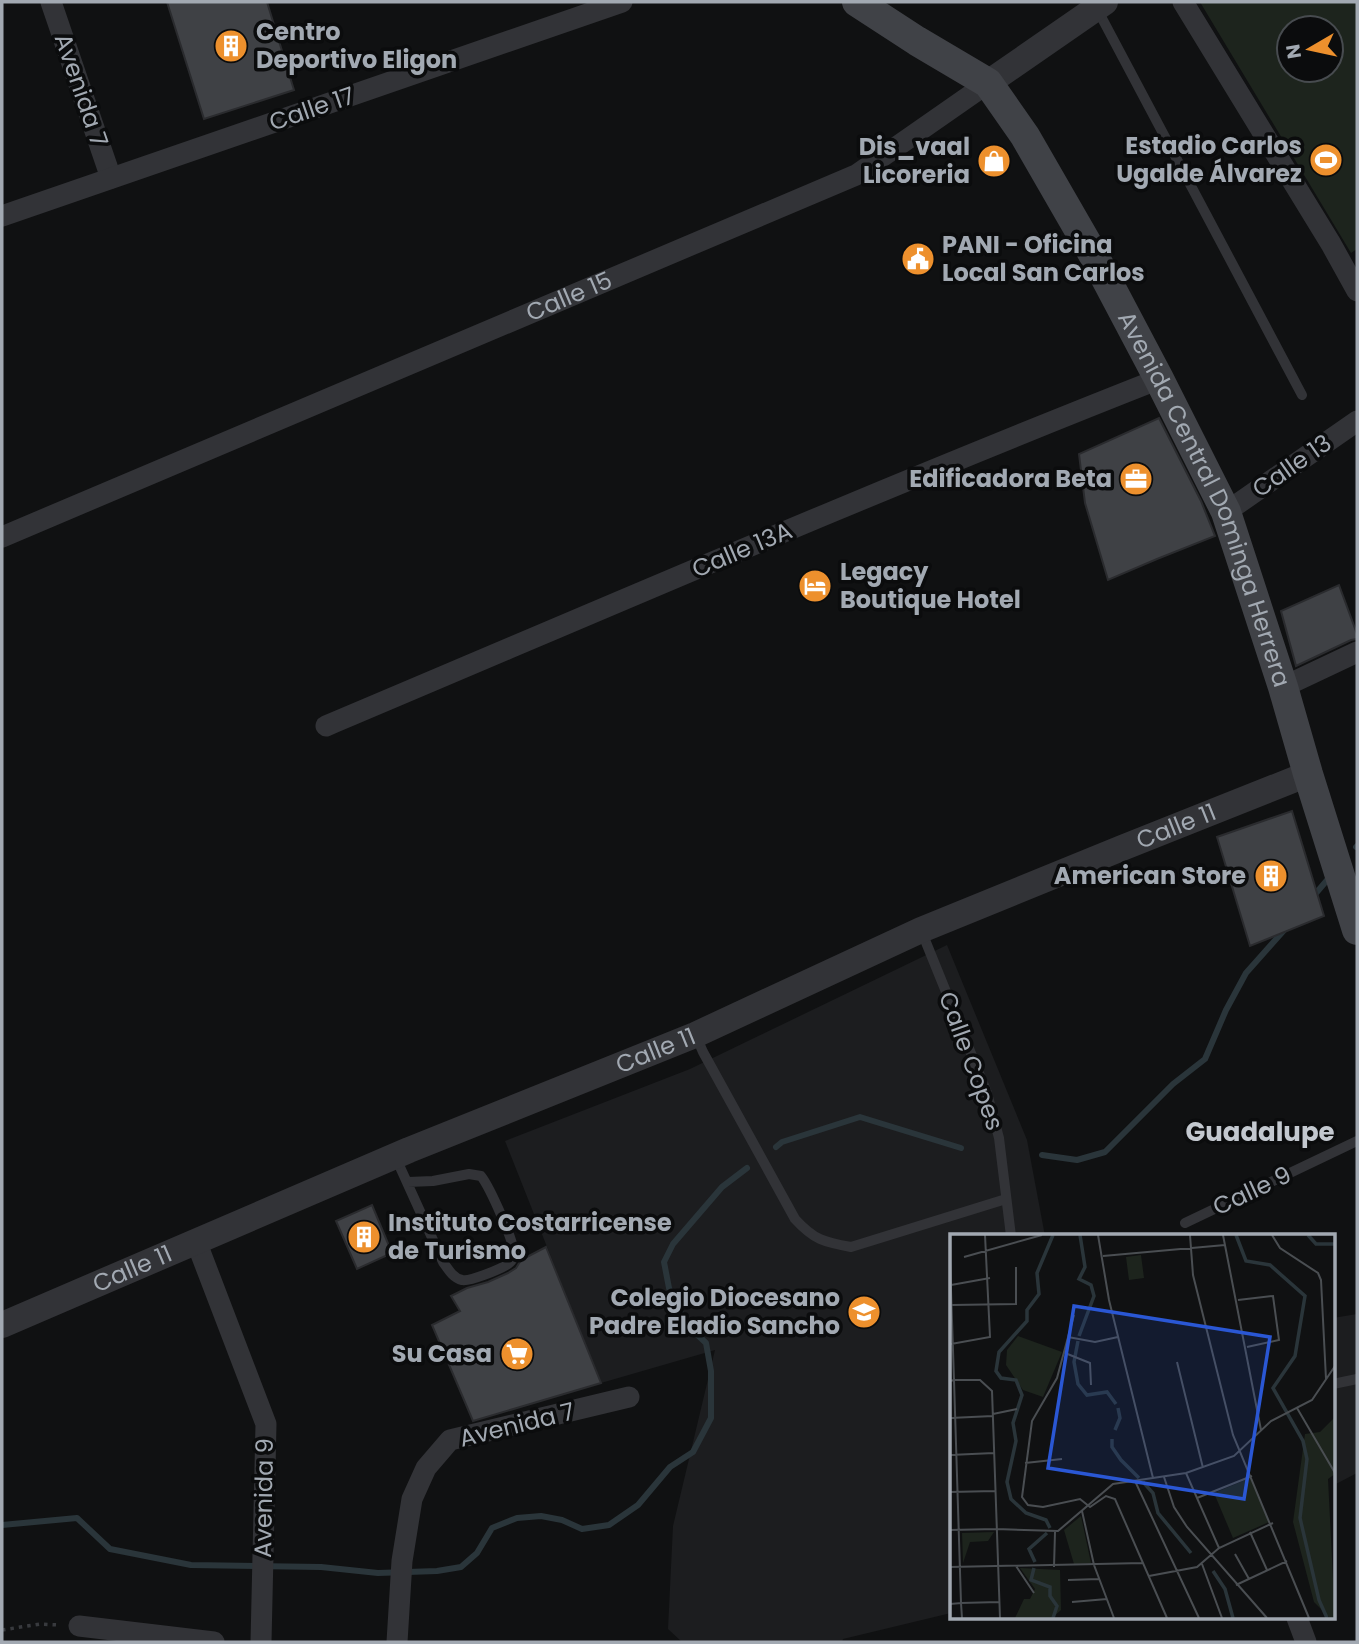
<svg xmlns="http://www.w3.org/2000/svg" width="1359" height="1644" font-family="Poppins,sans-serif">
  <rect width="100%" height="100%" fill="#101112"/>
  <path fill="#1c1d1f" d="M 947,945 L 1027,1140 L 1045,1236 L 951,1236 L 951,1613 L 843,1639 L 842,1642 L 682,1642 L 668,1629 L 673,1526 L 715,1350 L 601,1383 L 505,1141 L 690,1069 Z
    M 1357,1314 L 1357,1473 L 1334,1485 L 1333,1318 Z"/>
  <path fill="#1d241d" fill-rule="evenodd" d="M 1200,2 L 1357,2 L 1357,249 L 1351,253 ZM 1289,28 L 1331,28 L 1331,70 L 1289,70 Z"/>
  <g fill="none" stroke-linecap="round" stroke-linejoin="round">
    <path stroke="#2a353a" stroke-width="6" d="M 1356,847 L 1357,846
      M 1311,899 L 1328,879
      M 776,1147 L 782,1142 L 860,1117 L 961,1148
      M 1042,1155 L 1077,1160 L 1105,1152 L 1173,1084 L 1205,1059 L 1226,1010 L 1246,973 L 1286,928
      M 2,1525 L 77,1518 L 110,1549 L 191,1565 L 321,1567 L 378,1573 L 437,1571 L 461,1567 L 477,1553 L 492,1528 L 517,1518 L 541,1516 L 562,1520 L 582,1529 L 609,1525 L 638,1505 L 670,1467 L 693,1452 L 711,1418 L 711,1371 L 706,1343 L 686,1324 L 669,1288 L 664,1262 L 673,1244 L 722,1187 L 747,1168"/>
  </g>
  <path fill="#3f4145" stroke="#2a2b2e" stroke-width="2" d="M 167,2 L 267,2 L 294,90 L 204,119 Z
    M 1159,418 L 1201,501 L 1215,536 L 1157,559 L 1108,580 L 1085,503 L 1079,454 Z
    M 1339,585 L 1357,634 L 1357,639 L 1351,640 L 1296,666 L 1281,611 Z
    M 1292,811 L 1324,916 L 1250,946 L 1217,837 Z
    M 372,1205 L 392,1253 L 357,1269 L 336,1221 Z
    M 546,1247 L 601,1383 L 473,1421 L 432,1325 L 460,1311 L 451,1296 L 467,1288 L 488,1282 L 508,1273 L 516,1268 L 521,1260 Z"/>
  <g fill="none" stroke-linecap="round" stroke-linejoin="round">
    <path stroke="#383a3e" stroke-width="3.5" stroke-dasharray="3.5 5" stroke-linecap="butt" d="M 2,1630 L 40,1624 L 59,1625"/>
    <path stroke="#323337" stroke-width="10" d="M 1096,7 L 1302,395
      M 921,930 L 987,1093 L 999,1138 L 1011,1236
      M 696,1036 L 703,1052 L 795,1219 C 814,1240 824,1242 851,1247 L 1006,1199
      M 395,1156 L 443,1262 C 448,1269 453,1278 462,1280 C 469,1282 501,1269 508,1264 C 511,1262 513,1259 514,1256 C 516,1244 489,1186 481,1176 L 469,1174 L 433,1181 L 408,1182
      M 1185,1223 L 1357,1141
      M 1333,1384 L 1357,1379"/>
    <g stroke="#323337" stroke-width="21">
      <path d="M 51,2 L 111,178"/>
      <path d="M 1183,2 L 1331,244 L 1357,291"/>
      <path d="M 2,216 L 622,2"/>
      <path d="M 1226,512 L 1357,421"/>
      <path id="s1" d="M 2,537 L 856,175 L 988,83"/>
      <path d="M 1283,687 L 1357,652"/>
      <path d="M 326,726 C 603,609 879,489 1159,379"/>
      <path d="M 196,1241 L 266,1424 L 261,1642"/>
      <path d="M 1297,1618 L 1306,1642"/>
      <path d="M 79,1626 L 214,1642"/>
      <path d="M 397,1642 L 402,1561 L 412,1499 L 426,1468 L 450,1440 L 629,1397"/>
    </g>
    <g stroke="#323337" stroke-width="26">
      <path d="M 988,83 L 1105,2"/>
      <path id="s2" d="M 2,1325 L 409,1150 L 695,1035 L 921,930 L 1122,848 L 1308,774"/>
    </g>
    <path stroke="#404247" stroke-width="30" id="s3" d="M 857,2 L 917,41 L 988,83 L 1025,136 L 1093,254 L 1159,379 L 1226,512 L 1283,687 L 1308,774 L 1357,930"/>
  </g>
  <defs>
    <symbol id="building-disc" viewBox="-11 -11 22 22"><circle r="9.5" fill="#ed902d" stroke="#0b0c0d"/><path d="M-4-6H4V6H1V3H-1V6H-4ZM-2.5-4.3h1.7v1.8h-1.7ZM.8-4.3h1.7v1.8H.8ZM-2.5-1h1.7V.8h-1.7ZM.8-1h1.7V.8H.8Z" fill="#fff"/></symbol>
    <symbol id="stadium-disc" viewBox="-11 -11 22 22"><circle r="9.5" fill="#ed902d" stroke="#0b0c0d"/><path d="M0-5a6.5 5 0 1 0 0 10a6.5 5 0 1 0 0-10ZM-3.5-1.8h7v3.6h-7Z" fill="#fff"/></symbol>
    <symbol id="shop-disc" viewBox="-11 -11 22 22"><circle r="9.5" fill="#ed902d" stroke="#0b0c0d"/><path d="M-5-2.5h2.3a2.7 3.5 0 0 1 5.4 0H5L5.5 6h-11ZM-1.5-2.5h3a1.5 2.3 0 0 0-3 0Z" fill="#fff"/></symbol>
    <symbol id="civic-disc" viewBox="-11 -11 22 22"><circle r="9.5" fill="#ed902d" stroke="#0b0c0d"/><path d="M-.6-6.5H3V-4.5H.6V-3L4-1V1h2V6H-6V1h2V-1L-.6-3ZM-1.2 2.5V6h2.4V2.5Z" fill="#fff"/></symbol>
    <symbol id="office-disc" viewBox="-11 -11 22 22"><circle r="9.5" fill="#ed902d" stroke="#0b0c0d"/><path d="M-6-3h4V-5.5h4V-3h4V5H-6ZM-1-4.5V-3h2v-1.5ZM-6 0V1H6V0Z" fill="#fff"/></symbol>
    <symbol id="hotel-disc" viewBox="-11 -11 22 22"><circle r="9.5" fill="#ed902d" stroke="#0b0c0d"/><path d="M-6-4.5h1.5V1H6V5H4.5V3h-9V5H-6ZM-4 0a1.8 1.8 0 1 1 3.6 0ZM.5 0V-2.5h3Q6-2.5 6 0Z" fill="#fff"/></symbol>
    <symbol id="school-disc" viewBox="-11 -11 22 22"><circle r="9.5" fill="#ed902d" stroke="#0b0c0d"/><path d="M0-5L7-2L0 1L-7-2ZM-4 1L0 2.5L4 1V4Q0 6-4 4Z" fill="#fff"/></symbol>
    <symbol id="supermarket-disc" viewBox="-11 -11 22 22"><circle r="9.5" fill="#ed902d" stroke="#0b0c0d"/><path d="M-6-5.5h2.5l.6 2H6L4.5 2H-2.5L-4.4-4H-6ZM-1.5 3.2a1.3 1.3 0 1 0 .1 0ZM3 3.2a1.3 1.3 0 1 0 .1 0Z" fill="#fff"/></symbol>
  </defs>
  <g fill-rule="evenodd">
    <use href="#building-disc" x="212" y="27" width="38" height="38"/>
    <use href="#stadium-disc" x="1307" y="141" width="38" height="38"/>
    <use href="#shop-disc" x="975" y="142" width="38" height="38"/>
    <use href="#civic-disc" x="899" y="240" width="38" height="38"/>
    <use href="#office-disc" x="1117" y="460" width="38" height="38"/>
    <use href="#hotel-disc" x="796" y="567" width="38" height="38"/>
    <use href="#building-disc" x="1252" y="857" width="38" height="38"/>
    <use href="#building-disc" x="345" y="1218" width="38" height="38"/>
    <use href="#school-disc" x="845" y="1293" width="38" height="38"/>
    <use href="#supermarket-disc" x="498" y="1335" width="38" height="38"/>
  </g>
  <g text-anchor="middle" stroke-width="7" stroke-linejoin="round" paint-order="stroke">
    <g font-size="24" font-weight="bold" fill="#a2a9b2" stroke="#0b0c0d" text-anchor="end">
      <text x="256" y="40" text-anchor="start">Centro<tspan x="256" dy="28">Deportivo Eligon</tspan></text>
      <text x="1302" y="154">Estadio Carlos<tspan x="1302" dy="28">Ugalde Álvarez</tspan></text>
      <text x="970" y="155">Dis_vaal<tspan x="970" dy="28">Licoreria</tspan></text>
      <text x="942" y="253" text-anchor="start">PANI - Oficina<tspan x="942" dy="28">Local San Carlos</tspan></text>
      <text x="1112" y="487">Edificadora Beta</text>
      <text x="840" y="580" text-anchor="start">Legacy<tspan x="840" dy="28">Boutique Hotel</tspan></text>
      <text x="1246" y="884">American Store</text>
      <text x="388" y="1231" text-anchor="start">Instituto Costarricense<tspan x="388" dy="28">de Turismo</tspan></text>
      <text x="840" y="1306">Colegio Diocesano<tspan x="840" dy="28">Padre Eladio Sancho</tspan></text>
      <text x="492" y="1362">Su Casa</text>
    </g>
    <g font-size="24" fill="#a2a9b2" stroke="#0b0c0d">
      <text transform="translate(81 90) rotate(71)" y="8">Avenida 7</text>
      <text transform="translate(312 109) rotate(-19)" y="8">Calle 17</text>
      <text dy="8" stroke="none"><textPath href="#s1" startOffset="616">Calle 15</textPath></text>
      <text transform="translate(1292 466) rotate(-35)" y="8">Calle 13</text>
      <text dy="8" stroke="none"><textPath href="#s3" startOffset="625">Avenida Central Dominga Herrera</textPath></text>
      <text transform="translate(742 550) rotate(-23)" y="8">Calle 13A</text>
      <text dy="8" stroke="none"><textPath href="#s2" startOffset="1276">Calle 11</textPath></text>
      <text dy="8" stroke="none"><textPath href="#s2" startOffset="709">Calle 11</textPath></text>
      <text transform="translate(971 1061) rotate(70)" y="8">Calle Copes</text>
      <text transform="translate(1252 1191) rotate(-25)" y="8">Calle 9</text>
      <text dy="8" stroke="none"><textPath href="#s2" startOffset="142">Calle 11</textPath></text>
      <text transform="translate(517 1425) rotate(-14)" y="8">Avenida 7</text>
      <text transform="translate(264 1498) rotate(-89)" y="8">Avenida 9</text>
    </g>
    <g font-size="26" font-weight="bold" fill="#c3c8cf" stroke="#0b0c0d">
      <text x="1260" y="1141">Guadalupe</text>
    </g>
  </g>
  <g transform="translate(950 1234)">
    <rect width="385" height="385" fill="#101112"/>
    <path d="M 191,21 L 194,44 L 179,46 L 176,23 ZM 68,102 L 112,118 L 93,163 L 73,156 L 56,131 L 57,116 ZM 384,184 L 385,240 L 378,245 L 385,384 L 380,384 L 364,368 L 343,288 L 355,200 L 370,198 ZM 300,244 L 319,288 L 283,304 L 264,259 ZM 131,282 L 141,329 L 124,330 L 114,296 ZM 44,298 L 38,307 L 20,308 L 13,329 L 12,299 ZM 70,334 L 110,336 L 111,376 L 102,384 L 65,384 L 74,365 L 80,365 L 85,355 Z" fill="#1d241d"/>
    <path fill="none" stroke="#2a353a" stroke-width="3.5" d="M 286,1 L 296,27 L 320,31 L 355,62 L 345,122 L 323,154 L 353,207 L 357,225 L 350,284 L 369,366 L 377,384M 358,1 L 366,10 L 385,10M 129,102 L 144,62 L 141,51 L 129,45 L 135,33 L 130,1M 128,107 L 124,128 L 128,150 L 137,161 L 157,158 L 166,170M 165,196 L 170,184 L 168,174M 162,205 L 162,213 L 171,226 L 189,244M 193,248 L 203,259 L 208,279 L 241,319M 100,294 L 96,286 L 76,279 L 61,265 L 57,248 L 66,207 L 63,189 L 72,161 L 66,146 L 51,144 L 46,137 L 49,118 L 77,87 L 77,76 L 89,60 L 87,39 L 103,1M 85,328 L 79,315 L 97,299M 84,334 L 81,346 L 100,353 L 100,362 L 107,372 L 103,384M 263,337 L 275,355 L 283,384"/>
    <path fill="none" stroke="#4a4e52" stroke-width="2" d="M 148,1 L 159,66 L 203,244M 240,1 L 243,41 L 283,201 L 359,384M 273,1 L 311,196M 322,1 L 330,14 L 368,39 L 371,46 L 376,145M 153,22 L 275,11M 14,23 L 92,1M 0,26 L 4,146 L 30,146 L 42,157 L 50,384M 1,51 L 40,44M 288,66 L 323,62 L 329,106 L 297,113M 2,71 L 66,70 L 66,33M 124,81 L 107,144 L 82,187 L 72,263 L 78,271 L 93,273 L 130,265 L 140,273 L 156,262 L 165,265 L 217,384M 118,103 L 145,108 L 168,103M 1,110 L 40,103 L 35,1M 115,119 L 140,129 L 141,151M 227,128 L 253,234M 0,147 L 4,146 L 11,369 L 49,368M 347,174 L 385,239M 43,180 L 67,175M 0,184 L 43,182M 0,221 L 44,219M 75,229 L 112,225M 236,239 L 269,314M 214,243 L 224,273 L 237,293 L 317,384M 185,247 L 249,384M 0,258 L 45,257M 247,264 L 302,242M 132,277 L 144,331 L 164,384M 46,295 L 108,297 L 163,250 L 236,239 L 284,222 L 321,187 L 362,166 L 385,132M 0,296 L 46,295M 300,298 L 317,336M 285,320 L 299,345M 252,330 L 272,384M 66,332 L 84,359M 0,333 L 193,329M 104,333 L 105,298M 199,342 L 247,333 L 269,314 L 323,289M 118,346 L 149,345M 286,351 L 337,327M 122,368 L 157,365M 0,370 L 11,369 L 12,384"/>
    <path fill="#2a57d4" fill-opacity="0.15" stroke="#2a57d4" stroke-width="3.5" d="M 124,72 L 320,103 L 294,265 L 98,234 Z"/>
    <rect width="385" height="385" fill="none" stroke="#a2a9b2" stroke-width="3.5"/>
  </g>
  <rect width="1359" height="1644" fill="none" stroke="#a2a9b2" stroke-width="7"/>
  <g transform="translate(1310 49) rotate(261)"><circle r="33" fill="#0b0c0d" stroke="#474b4f" stroke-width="2"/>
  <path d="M0-5L12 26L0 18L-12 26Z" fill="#ed902d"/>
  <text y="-10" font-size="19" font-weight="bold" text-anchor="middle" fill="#a2a9b2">N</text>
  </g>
</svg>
